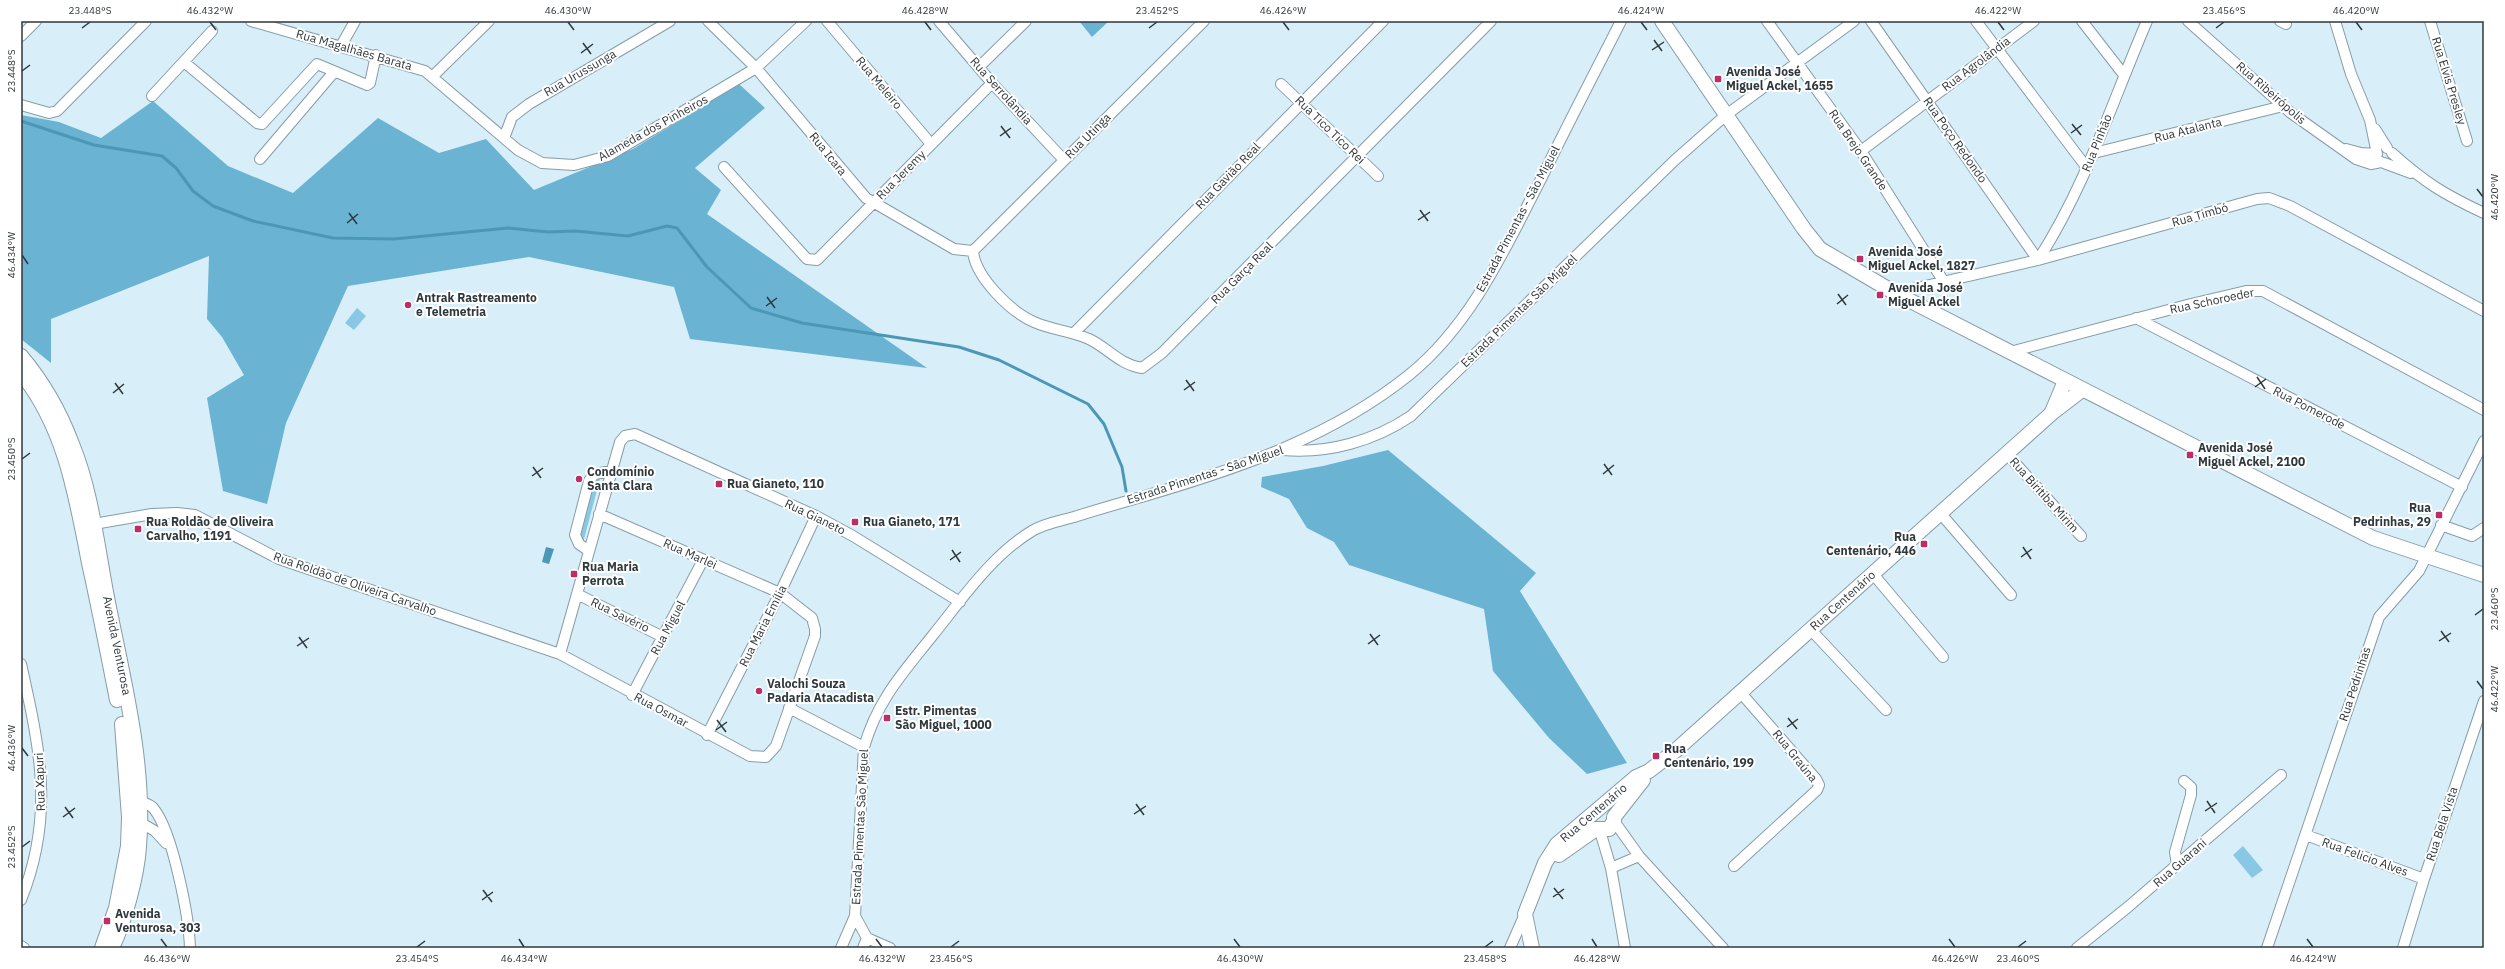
<svg xmlns="http://www.w3.org/2000/svg" width="2505" height="969" font-family="'IBM Plex Sans',sans-serif">
  <rect width="100%" height="100%" fill="#d8effa"/>
  <path fill="#88c8e4" d="M 357,308 L 366,316 L 354,330 L 345,323 Z
    M 601,475 L 583,543 L 579,537 L 592,480 Z
    M 2243,846 L 2263,870 L 2252,878 L 2233,855 Z"/>
  <path fill="#6ab3d3" d="M 1079,21 L 1109,21 L 1092,37 Z
    M 739,84 L 765,108 L 695,168 L 721,190 L 707,214 L 927,368 L 690,339 L 674,287 L 529,257 L 348,286 L 286,423 L 267,504 L 223,491 L 207,398 L 244,375 L 222,337 L 207,319 L 209,256 L 51,319 L 51,363 L 21,339 L 21,115 L 59,122 L 101,138 L 153,101 L 228,166 L 293,193 L 378,118 L 439,153 L 486,139 L 534,190 L 633,149 Z
    M 1388,450 L 1536,573 L 1520,591 L 1627,763 L 1587,774 L 1549,738 L 1493,671 L 1484,609 L 1349,565 L 1334,542 L 1307,528 L 1289,499 L 1261,487 L 1262,477 L 1323,466 Z"/>
  <path fill="#4d97b6" d="M 546,547 L 554,549 L 549,564 L 542,562 Z"/>
  <g fill="none" stroke-linecap="round" stroke-linejoin="round">
    <path stroke="#4d97b6" stroke-width="3" d="M 21,121 L 94,145 L 162,156 L 176,168 L 193,191 L 213,206 L 253,221 L 333,238 L 394,239 L 508,228 L 548,232 L 575,231 L 628,236 L 667,226 L 677,228 L 707,267 L 751,308 L 802,323 L 959,347 L 999,360 L 1088,404 L 1104,424 L 1122,467 L 1126,491"/>
    <defs>
      <path id="street" d="M 251,21 L 425,71 L 518,150 L 542,163 L 574,165 L 608,156 L 756,68 L 806,21
        M 708,21 L 756,68 L 866,198 L 954,249 L 973,251
        M 827,21 L 931,144
        M 939,21 L 992,83 L 1064,160
        M 1767,21 L 1861,151 L 1944,282
        M 1871,21 L 2038,260
        M 1976,21 L 2087,168
        M 2082,21 L 2124,75
        M 2188,21 L 2291,113 L 2356,159 L 2371,164 L 2381,162
        M 2280,21 L 2286,24
        M 2335,21 L 2351,74 L 2370,120 L 2377,154 L 2361,153 L 2346,149
        M 2430,21 L 2467,141
        M 21,36 L 36,21
        M 341,46 L 355,21
        M 184,62 L 257,123 L 262,124 L 317,64 L 367,85 L 370,83 L 376,55
        M 979,67 L 1026,21
        M 433,76 L 489,21
        M 1281,84 L 1378,176
        M 152,96 L 212,31
        M 21,105 L 49,113 L 57,111 L 146,21
        M 2375,129 L 2387,148
        M 504,138 L 512,117 L 529,104 L 670,21
        M 1861,151 L 2034,21
        M 2094,153 L 2283,106
        M 2392,153 C 2424,182 2445,195 2484,213
        M 260,159 L 334,72
        M 2384,163 L 2411,173
        M 724,167 L 807,259 L 817,260 L 992,83
        M 973,251 C 975,277 1011,312 1034,322 C 1052,330 1071,331 1089,339 C 1108,348 1120,365 1142,368 L 1162,353 L 1491,21
        M 973,251 L 1204,21
        M 2038,260 C 2086,186 2112,102 2147,21
        M 1895,293 L 2038,260 L 2257,199 L 2269,198 L 2290,206 L 2484,311
        M 2136,318 L 2462,487
        M 1075,332 L 1383,21
        M 2010,352 L 2191,304 L 2246,291 L 2263,291 L 2484,410
        M 1283,450 C 1328,454 1374,441 1411,416 L 1675,160 L 1726,115 L 1854,21
        M 2007,454 L 2081,536
        M 1941,514 L 2011,595
        M 88,525 L 152,514 L 177,513 L 195,515 L 279,559 L 560,654 L 750,756 L 766,757 L 776,746 L 815,636 L 815,629 L 812,618 L 780,593 L 599,514
        M 2441,525 L 2472,536 L 2484,528
        M 589,551 L 579,544 L 575,535 L 589,481 L 594,474 L 612,471
        M 1873,574 L 1943,657
        M 577,594 L 663,637
        M 1812,631 L 1886,710
        M 560,654 L 620,442 L 625,436 L 635,434 L 816,516 L 853,536 L 960,602
        M 21,664 C 40,749 55,815 21,900
        M 632,695 L 703,560
        M 789,708 L 864,747
        M 707,735 L 780,593 L 816,516
        M 135,802 C 141,801 150,804 154,809 C 173,833 189,917 190,948
        M 136,820 L 155,831 L 166,843
        M 1614,821 L 1639,856 L 1723,948
        M 1600,831 L 1611,868 L 1625,948
        M 2306,835 L 2424,879
        M 2177,865 L 2175,852 L 2191,795 L 2191,787 L 2184,781
        M 1734,866 L 1817,790 L 1819,785 L 1816,779 L 1741,693
        M 1611,868 L 1639,856
        M 855,916 L 867,938
        M 867,938 L 890,948
        M 21,946 L 24,948
        M 841,948 L 855,916 L 864,747 C 878,699 903,673 933,635 C 962,599 992,555 1032,531 C 1045,523 1060,521 1074,517 C 1099,509 1124,502 1148,495 C 1240,468 1333,436 1409,375 C 1471,325 1505,249 1541,179 C 1567,126 1594,74 1621,21
        M 863,948 L 867,938
        M 1510,948 L 1525,914
        M 2077,948 L 2128,907 L 2281,775
        M 2267,948 L 2379,617 L 2419,571 L 2484,441
        M 2403,948 L 2424,879 L 2484,701"/>
      <g id="secondary">
        <path d="M 1662,21 L 1804,229 L 1820,249 L 1895,293 L 2373,538 L 2484,575"/>
        <path id="s1" d="M 21,356 C 43,382 60,412 72,444 C 91,490 97,544 106,592 C 122,676 146,761 139,847 C 137,876 125,921 112,948"/>
        <path d="M 21,373 C 65,427 76,496 89,563 C 99,608 108,654 117,700"/>
        <path d="M 2052,412 L 2065,381"/>
        <path d="M 1559,855 L 1596,829 L 1609,829 L 1614,821 L 1614,817 L 1643,780"/>
        <path d="M 102,948 L 116,908 L 128,846 L 129,817 L 122,724"/>
        <path id="s2" d="M 1532,948 L 1525,914 L 1545,863 L 1557,844 L 1636,777 L 1649,771 L 1675,751 L 2052,413 L 2082,390"/>
      </g>
    </defs>
    <use href="#street" stroke="#879ca6" stroke-width="12"/>
    <use href="#secondary" stroke="#879ca6" stroke-width="16"/>
    <use href="#street" stroke="#fff" stroke-width="10"/>
    <use href="#secondary" stroke="#fff" stroke-width="14"/>
  </g>
  <path fill="none" stroke="#2f383c" stroke-width="1.5" d="M 210,22 L 216,30M 568,22 L 574,30M 925,22 L 931,30M 1283,22 L 1289,30M 1641,22 L 1647,30M 1998,22 L 2004,30M 2356,22 L 2362,30M 82,28 L 90,22M 1149,28 L 1157,22M 2216,28 L 2224,22M 1654,40 L 1662,51M 583,43 L 591,54M 1652,50 L 1664,42M 581,53 L 593,44M 22,71 L 30,65M 2072,124 L 2081,135M 1001,126 L 1010,138M 2071,133 L 2082,125M 1000,136 L 1011,128M 2477,189 L 2483,197M 1420,210 L 1428,221M 349,213 L 357,224M 1418,220 L 1430,212M 347,223 L 358,214M 22,255 L 28,264M 1838,294 L 1846,305M 767,297 L 775,308M 1837,304 L 1848,295M 766,306 L 777,298M 2257,377 L 2265,389M 1186,380 L 1194,391M 115,383 L 123,394M 2255,387 L 2266,379M 1184,390 L 1195,382M 113,393 L 124,384M 22,459 L 30,453M 1604,464 L 1612,475M 533,467 L 541,478M 1603,474 L 1614,465M 532,476 L 543,468M 2023,547 L 2031,559M 952,550 L 960,562M 2021,557 L 2032,549M 950,560 L 961,552M 2475,615 L 2483,609M 2441,631 L 2449,642M 1370,634 L 1378,645M 299,637 L 307,648M 2439,641 L 2451,633M 1368,644 L 1380,635M 297,646 L 309,638M 2477,681 L 2483,689M 1788,718 L 1797,729M 717,720 L 726,732M 1787,727 L 1798,719M 716,730 L 727,722M 22,748 L 28,756M 2207,801 L 2215,813M 1136,804 L 1144,815M 65,807 L 73,818M 2205,811 L 2217,803M 1134,814 L 1146,806M 63,817 L 75,808M 22,847 L 30,841M 1554,888 L 1563,899M 483,890 L 492,902M 1553,897 L 1564,889M 482,900 L 493,892M 161,939 L 167,947M 519,939 L 524,947M 876,939 L 882,947M 1234,939 L 1240,947M 1592,939 L 1597,947M 1949,939 L 1955,947M 2307,939 L 2313,947M 417,947 L 425,941M 951,947 L 959,941M 1485,947 L 1493,941M 2018,947 L 2026,941"/>
  <g fill="#ba2f67" stroke="#fff" stroke-width="1.5">
    <rect x="1714" y="75" width="8" height="8" rx="2"/>
    <rect x="1856" y="255" width="8" height="8" rx="2"/>
    <rect x="1876" y="291" width="8" height="8" rx="2"/>
    <circle cx="408" cy="305" r="4"/>
    <rect x="2186" y="451" width="8" height="8" rx="2"/>
    <circle cx="579" cy="479" r="4"/>
    <rect x="715" y="480" width="8" height="8" rx="2"/>
    <rect x="2435" y="511" width="8" height="8" rx="2"/>
    <rect x="851" y="518" width="8" height="8" rx="2"/>
    <rect x="134" y="525" width="8" height="8" rx="2"/>
    <rect x="1920" y="540" width="8" height="8" rx="2"/>
    <rect x="570" y="570" width="8" height="8" rx="2"/>
    <circle cx="759" cy="691" r="4"/>
    <rect x="883" y="714" width="8" height="8" rx="2"/>
    <rect x="1652" y="752" width="8" height="8" rx="2"/>
    <rect x="103" y="917" width="8" height="8" rx="2"/>
  </g>
  <g text-anchor="middle" stroke-width="4" stroke-linejoin="round" paint-order="stroke">
    <g font-size="12" fill="#2f383c" stroke="#fff">
      <text transform="translate(354 50) rotate(16)" y="4">Rua Magalhães Barata</text>
      <text transform="translate(1976 64) rotate(-37)" y="4">Rua Agrolândia</text>
      <text transform="translate(580 73) rotate(-30)" y="4">Rua Urussunga</text>
      <text transform="translate(2449 81) rotate(73)" y="4">Rua Elvis Presley</text>
      <text transform="translate(879 83) rotate(50)" y="4">Rua Meleiro</text>
      <text transform="translate(1001 91) rotate(48)" y="4">Rua Serrolândia</text>
      <text transform="translate(2271 93) rotate(41)" y="4">Rua Ribeirópolis</text>
      <text transform="translate(653 128) rotate(-29)" y="4">Alameda dos Pinheiros</text>
      <text transform="translate(1330 130) rotate(44)" y="4">Rua Tico Tico Rei</text>
      <text transform="translate(2188 130) rotate(-14)" y="4">Rua Atalanta</text>
      <text transform="translate(1088 136) rotate(-45)" y="4">Rua Utinga</text>
      <text transform="translate(1955 140) rotate(55)" y="4">Rua Poço Redondo</text>
      <text transform="translate(2097 143) rotate(-68)" y="4">Rua Pinhão</text>
      <text transform="translate(1858 150) rotate(56)" y="4">Rua Brejo Grande</text>
      <text transform="translate(828 154) rotate(51)" y="4">Rua Icara</text>
      <text transform="translate(901 175) rotate(-45)" y="4">Rua Jeremy</text>
      <text transform="translate(1228 176) rotate(-46)" y="4">Rua Gavião Real</text>
      <text transform="translate(2200 215) rotate(-16)" y="4">Rua Timbó</text>
      <text transform="translate(1518 219) rotate(-62)" y="4">Estrada Pimentas - São Miguel</text>
      <text transform="translate(1242 273) rotate(-45)" y="4">Rua Garça Real</text>
      <text transform="translate(2212 301) rotate(-12)" y="4">Rua Schoroeder</text>
      <text transform="translate(1519 311) rotate(-44)" y="4">Estrada Pimentas São Miguel</text>
      <text transform="translate(2309 408) rotate(27)" y="4">Rua Pomerode</text>
      <text transform="translate(1205 475) rotate(-18)" y="4">Estrada Pimentas - São Miguel</text>
      <text transform="translate(2044 495) rotate(48)" y="4">Rua Biritiba Mirim</text>
      <text transform="translate(815 517) rotate(26)" y="4">Rua Gianeto</text>
      <text transform="translate(690 554) rotate(24)" y="4">Rua Marlei</text>
      <text transform="translate(355 584) rotate(19)" y="4">Rua Roldão de Oliveira Carvalho</text>
      <text dy="4" stroke="none"><textPath href="#s2" startOffset="488">Rua Centenário</textPath></text>
      <text transform="translate(620 615) rotate(26)" y="4">Rua Savério</text>
      <text transform="translate(763 626) rotate(-63)" y="4">Rua Maria Emília</text>
      <text transform="translate(668 628) rotate(-62)" y="4">Rua Miguel</text>
      <text dy="4" stroke="none"><textPath href="#s1" startOffset="309">Avenida Venturosa</textPath></text>
      <text transform="translate(2355 684) rotate(-72)" y="4">Rua Pedrinhas</text>
      <text transform="translate(661 710) rotate(28)" y="4">Rua Osmar</text>
      <text transform="translate(1795 756) rotate(51)" y="4">Rua Graúna</text>
      <text transform="translate(40 782) rotate(-92)" y="4">Rua Xapuri</text>
      <text dy="4" stroke="none"><textPath href="#s2" startOffset="160">Rua Centenário</textPath></text>
      <text transform="translate(2442 824) rotate(-72)" y="4">Rua Bela Vista</text>
      <text transform="translate(860 827) rotate(-87)" y="4">Estrada Pimentas São Miguel</text>
      <text transform="translate(2365 857) rotate(20)" y="4">Rua Felicio Alves</text>
      <text transform="translate(2180 863) rotate(-41)" y="4">Rua Guarani</text>
    </g>
    <g font-size="12" font-weight="bold" fill="#2f383c" stroke="#fff" text-anchor="start">
      <text x="1726" y="76">Avenida José<tspan x="1726" dy="14">Miguel Ackel, 1655</tspan></text>
      <text x="1868" y="256">Avenida José<tspan x="1868" dy="14">Miguel Ackel, 1827</tspan></text>
      <text x="1888" y="292">Avenida José<tspan x="1888" dy="14">Miguel Ackel</tspan></text>
      <text x="416" y="302">Antrak Rastreamento<tspan x="416" dy="14">e Telemetria</tspan></text>
      <text x="2198" y="452">Avenida José<tspan x="2198" dy="14">Miguel Ackel, 2100</tspan></text>
      <text x="587" y="476">Condomínio<tspan x="587" dy="14">Santa Clara</tspan></text>
      <text x="727" y="488">Rua Gianeto, 110</text>
      <text x="2431" y="512" text-anchor="end">Rua<tspan x="2431" dy="14">Pedrinhas, 29</tspan></text>
      <text x="146" y="526">Rua Roldão de Oliveira<tspan x="146" dy="14">Carvalho, 1191</tspan></text>
      <text x="863" y="526">Rua Gianeto, 171</text>
      <text x="1916" y="541" text-anchor="end">Rua<tspan x="1916" dy="14">Centenário, 446</tspan></text>
      <text x="582" y="571">Rua Maria<tspan x="582" dy="14">Perrota</tspan></text>
      <text x="767" y="688">Valochi Souza<tspan x="767" dy="14">Padaria Atacadista</tspan></text>
      <text x="895" y="715">Estr. Pimentas<tspan x="895" dy="14">São Miguel, 1000</tspan></text>
      <text x="1664" y="753">Rua<tspan x="1664" dy="14">Centenário, 199</tspan></text>
      <text x="115" y="918">Avenida<tspan x="115" dy="14">Venturosa, 303</tspan></text>
    </g>
  </g>
  <rect width="2505" height="969" fill="none" stroke="#ffffff" stroke-width="44"/>
  <rect x="22" y="22" width="2461" height="925" fill="none" stroke="#2f383c" stroke-width="1.5"/>
  <g font-size="10" text-anchor="middle" fill="#2f383c">
    <text x="90" y="14">23.448°S</text>
    <text x="210" y="14">46.432°W</text>
    <text x="568" y="14">46.430°W</text>
    <text x="925" y="14">46.428°W</text>
    <text x="1157" y="14">23.452°S</text>
    <text x="1283" y="14">46.426°W</text>
    <text x="1641" y="14">46.424°W</text>
    <text x="1998" y="14">46.422°W</text>
    <text x="2224" y="14">23.456°S</text>
    <text x="2356" y="14">46.420°W</text>
    <text transform="translate(11 71) rotate(-90)" y="4">23.448°S</text>
    <text transform="translate(2494 197) rotate(-90)" y="4">46.420°W</text>
    <text transform="translate(11 255) rotate(-90)" y="4">46.434°W</text>
    <text transform="translate(11 459) rotate(-90)" y="4">23.450°S</text>
    <text transform="translate(2494 609) rotate(-90)" y="4">23.460°S</text>
    <text transform="translate(2494 689) rotate(-90)" y="4">46.422°W</text>
    <text transform="translate(11 748) rotate(-90)" y="4">46.436°W</text>
    <text transform="translate(11 847) rotate(-90)" y="4">23.452°S</text>
    <text x="167" y="962">46.436°W</text>
    <text x="417" y="962">23.454°S</text>
    <text x="524" y="962">46.434°W</text>
    <text x="882" y="962">46.432°W</text>
    <text x="951" y="962">23.456°S</text>
    <text x="1240" y="962">46.430°W</text>
    <text x="1485" y="962">23.458°S</text>
    <text x="1597" y="962">46.428°W</text>
    <text x="1955" y="962">46.426°W</text>
    <text x="2018" y="962">23.460°S</text>
    <text x="2313" y="962">46.424°W</text>
  </g>
</svg>
